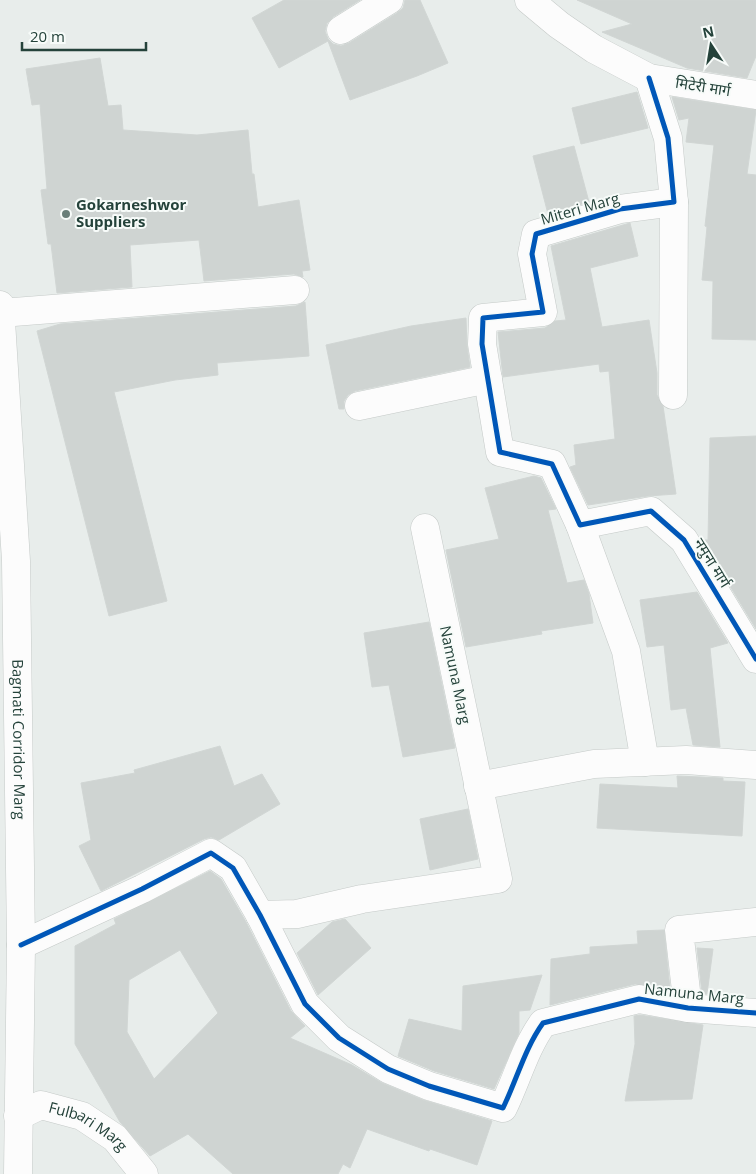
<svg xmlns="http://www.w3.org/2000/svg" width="756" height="1174" font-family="'Open Sans','Noto Sans Devanagari',sans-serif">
  <rect width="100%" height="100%" fill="#e8edeb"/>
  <path fill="#cfd4d2" stroke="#d1d6d4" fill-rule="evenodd" d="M 284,0 L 360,0 L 333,17 L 327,23 L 325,31 L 328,39 L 333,44 L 341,46 L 349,43 L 397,13 L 403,8 L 405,0 L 420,0 L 448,63 L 417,76 L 350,100 L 328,41 L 279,68 L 252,18 Z
    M 577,0 L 756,0 L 756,56 L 747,78 L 687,68 L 602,32 L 632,24 Z
    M 100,58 L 108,106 L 121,105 L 123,130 L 197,135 L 248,130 L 252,174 L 254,174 L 258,207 L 299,200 L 310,270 L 302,271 L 303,277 L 294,274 L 204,281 L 199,240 L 130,245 L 132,287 L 57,293 L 51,244 L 48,244 L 41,190 L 47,189 L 40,104 L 32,105 L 26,69 Z
    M 637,92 L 648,128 L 581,144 L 572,108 Z
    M 672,97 L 756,110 L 747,174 L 756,175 L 756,340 L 712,339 L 713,281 L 702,280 L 707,227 L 705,226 L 714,145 L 686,142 L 689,118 L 679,120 Z
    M 574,146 L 589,202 L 548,214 L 533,156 Z
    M 630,223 L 638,256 L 590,268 L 602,327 L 649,320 L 657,373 L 657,395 L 663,406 L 676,494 L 648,496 L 588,505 L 570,467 L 576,465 L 574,445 L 615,439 L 609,371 L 600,372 L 599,364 L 503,377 L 498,332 L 545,328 L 555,321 L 566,320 L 551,246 Z
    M 305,302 L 309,356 L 217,363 L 218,375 L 175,380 L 114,392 L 167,601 L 109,616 L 37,331 L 60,324 L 296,306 Z
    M 466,318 L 467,346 L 470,367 L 355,391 L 348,395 L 344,401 L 344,409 L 339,409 L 326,345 L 411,326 Z
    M 756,436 L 756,629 L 702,540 L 708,540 L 710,438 Z
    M 534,476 L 541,478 L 556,509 L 548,510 L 567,583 L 584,580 L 589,594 L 593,623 L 541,631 L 542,634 L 466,647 L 446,550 L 499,539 L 485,488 Z
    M 697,592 L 728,643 L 710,648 L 720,747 L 693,745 L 686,708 L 671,710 L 664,645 L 647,647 L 640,600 Z
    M 429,622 L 455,748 L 403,757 L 389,685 L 372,687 L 364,633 Z
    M 220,746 L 234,786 L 262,774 L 280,804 L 219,840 L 211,837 L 204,839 L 101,891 L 79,846 L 91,840 L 81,783 L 135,773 L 134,770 Z
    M 677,776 L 723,778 L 723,781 L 745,782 L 742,836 L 597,828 L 600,784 L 678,788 Z
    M 468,809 L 478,859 L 430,870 L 420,819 Z
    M 210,871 L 221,879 L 246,922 L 291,1011 L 305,1026 L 290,1038 L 352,1065 L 382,1083 L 423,1100 L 492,1121 L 477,1165 L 430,1149 L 429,1151 L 367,1129 L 350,1168 L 343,1164 L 338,1174 L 233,1174 L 188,1134 L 150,1156 L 120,1122 L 75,1044 L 75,946 L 116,924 L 114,919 ZM 180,950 L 218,1013 L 154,1079 L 127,1032 L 129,980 Z
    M 345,919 L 371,948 L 318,995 L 297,953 L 332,922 Z
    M 664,930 L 670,989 L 635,984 L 550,1005 L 551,959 L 590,954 L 590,947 L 638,944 L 637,931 Z
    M 697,948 L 713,949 L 707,994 L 702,993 Z
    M 542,975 L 530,1010 L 519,1011 L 519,1033 L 494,1089 L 434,1071 L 398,1056 L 409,1019 L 462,1031 L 463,986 Z
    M 640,1015 L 703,1025 L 692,1099 L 625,1101 L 635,1044 L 634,1016 Z"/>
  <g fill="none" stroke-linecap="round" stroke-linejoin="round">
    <defs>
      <g id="minor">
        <path d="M 529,0 L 559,25 L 594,49 L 649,78 L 756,95"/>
        <path d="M 341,30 L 389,0"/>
        <path d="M 649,78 L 668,138 L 674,202 L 620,209 L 536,234 L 532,254 L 543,312 L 483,318 L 482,344 L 500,452 L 552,464 L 580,525 L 651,511 L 684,540 L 756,659"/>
        <path id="s1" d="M 0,305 L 16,561 L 21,945 L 18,1174"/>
        <path d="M 1,313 L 295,290"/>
        <path d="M 673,395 L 674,202"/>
        <path d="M 359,406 L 488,379"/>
        <path d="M 580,525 L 626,651 L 645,762"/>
        <path d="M 478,786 L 594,764 L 686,760 L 756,765"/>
        <path d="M 260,915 L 297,914 L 362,899 L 498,879 L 425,528"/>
        <path d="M 21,945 L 142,889 L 211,853 L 233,868 L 260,915 L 305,1004 L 339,1038 L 388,1069 L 429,1086 L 503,1108 C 517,1079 525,1048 543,1023 L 639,999 L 688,1008 L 756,1013"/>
        <path d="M 688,1008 L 679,930 L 756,922"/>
        <path id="s2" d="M 18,1116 L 41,1105 L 82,1116 L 115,1138 L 144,1174"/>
      </g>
    </defs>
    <use href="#minor" stroke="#c5cac8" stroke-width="29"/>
    <use href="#minor" stroke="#fcfcfc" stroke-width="28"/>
    <defs>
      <path id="cycleway" d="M 649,78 L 668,138 L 674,202 L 620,209 L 536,234 L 532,254 L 543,312 L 483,318 L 482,344 L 500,452 L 552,464 L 580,525 L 651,511 L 684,540 L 756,659
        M 21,945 L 142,889 L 211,853 L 233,868 L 260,915 L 305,1004 L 339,1038 L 388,1069 L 429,1086 L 503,1108 C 517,1079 525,1048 543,1023 L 639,999 L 688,1008 L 756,1013"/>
    </defs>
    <use href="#cycleway" stroke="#f7fbf9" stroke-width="8"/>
    <use href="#cycleway" stroke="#0057b8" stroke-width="5"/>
  </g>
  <circle fill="#697e78" stroke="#f7fbf9" stroke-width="2" cx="66" cy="214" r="5"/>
  <g text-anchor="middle" stroke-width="4" stroke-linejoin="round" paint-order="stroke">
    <g font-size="15" fill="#24423a" stroke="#f7fbf9">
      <text transform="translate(703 87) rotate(9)" y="5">मिटेरी मार्ग</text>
      <text transform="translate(580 209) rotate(-16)" y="5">Miteri Marg</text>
      <text transform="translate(712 563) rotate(58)" y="5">नमुना मार्ग</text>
      <text transform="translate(455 675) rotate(78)" y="5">Namuna Marg</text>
      <text dy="5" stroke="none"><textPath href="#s1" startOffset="435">Bagmati Corridor Marg</textPath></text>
      <text transform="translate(694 994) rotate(6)" y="5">Namuna Marg</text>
      <text dy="5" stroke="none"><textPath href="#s2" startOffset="78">Fulbari Marg</textPath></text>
    </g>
    <g font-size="15" font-weight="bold" fill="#24423a" stroke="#f7fbf9" text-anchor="start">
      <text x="76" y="210">Gokarneshwor<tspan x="76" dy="17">Suppliers</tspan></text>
    </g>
  </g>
  <g transform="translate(711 45) rotate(348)" stroke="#f7fbf9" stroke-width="4" paint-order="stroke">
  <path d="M0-4L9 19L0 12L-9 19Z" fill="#24423a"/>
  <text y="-8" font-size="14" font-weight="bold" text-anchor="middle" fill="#24423a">N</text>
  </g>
  <path d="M22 42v8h124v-8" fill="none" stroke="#24423a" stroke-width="2.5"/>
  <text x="30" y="42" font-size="15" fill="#24423a" stroke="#f7fbf9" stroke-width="4" paint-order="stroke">20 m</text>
</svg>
